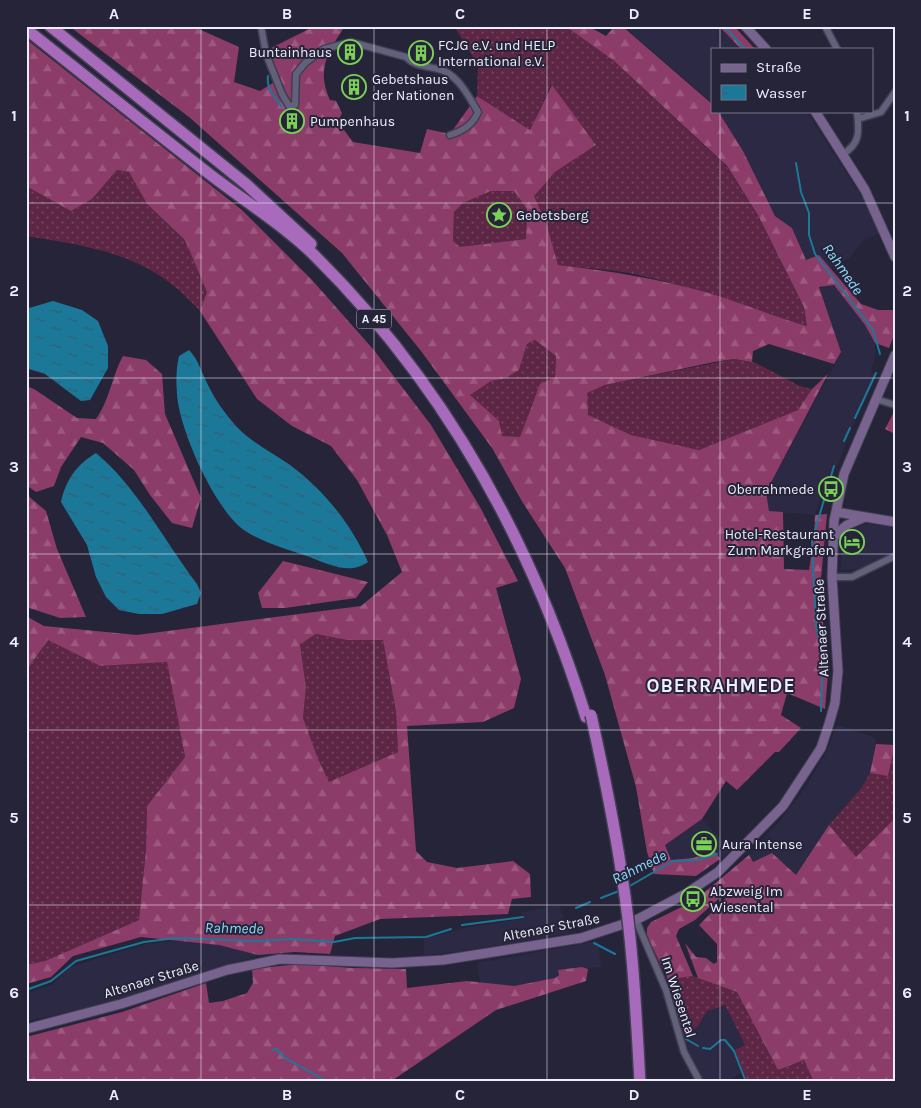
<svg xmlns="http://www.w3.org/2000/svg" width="921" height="1108" font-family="Karla,sans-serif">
  <defs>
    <pattern id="grass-dots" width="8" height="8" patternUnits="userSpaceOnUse" patternTransform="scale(1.25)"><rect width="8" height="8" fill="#5d2644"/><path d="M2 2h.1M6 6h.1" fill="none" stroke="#754660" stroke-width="1.8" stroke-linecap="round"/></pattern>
    <pattern id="forest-firs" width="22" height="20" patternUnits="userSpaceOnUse" patternTransform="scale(1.25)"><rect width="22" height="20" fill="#8c3c68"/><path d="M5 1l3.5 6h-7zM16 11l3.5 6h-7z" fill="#9c587e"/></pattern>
    <pattern id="water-ripples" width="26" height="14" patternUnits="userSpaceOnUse" patternTransform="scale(1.25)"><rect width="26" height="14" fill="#1c7899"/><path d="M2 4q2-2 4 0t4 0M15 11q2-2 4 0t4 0" fill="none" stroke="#326072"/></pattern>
  </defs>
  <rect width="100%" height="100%" fill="#262439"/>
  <path fill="#2c2945" d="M 623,26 L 719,26 L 741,49 L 712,49 L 712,103 Z
    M 718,111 L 806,111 L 864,200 L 880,233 L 864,240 L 849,258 L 830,268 L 806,261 L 792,228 L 775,215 L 743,151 Z
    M 834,285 L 865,325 L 875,343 L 875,357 L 871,372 L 877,375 L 851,429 L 838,465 L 827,477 L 815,515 L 769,511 L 766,492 L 841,353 L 819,288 Z
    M 866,524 L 895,527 L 895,551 L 860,569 L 840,570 L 844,538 L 852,529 Z
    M 837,725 L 876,738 L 871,771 L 862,787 L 829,825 L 796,875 L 772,853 L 753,862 L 749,855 L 779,822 L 805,788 L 827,751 Z
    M 702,819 L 731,850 L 720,859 L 715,851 L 693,858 L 671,860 L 664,845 Z
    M 559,905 L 569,933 L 462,951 L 424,955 L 424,939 L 468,927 L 523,919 L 522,912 Z
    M 180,941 L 219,945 L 258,955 L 95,1007 L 26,1021 L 26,993 L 52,985 L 70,967 L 146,944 Z
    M 598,941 L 601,967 L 558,971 L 559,975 L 555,978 L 514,986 L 480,983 L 477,963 Z
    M 725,1005 L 746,1046 L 735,1050 L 744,1071 L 725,1082 L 704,1082 L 694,1067 L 684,1036 L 698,1026 L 707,1011 Z"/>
  <path fill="url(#grass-dots)" d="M 454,26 L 565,26 L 613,60 L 727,167 L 758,215 L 804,307 L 807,326 C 750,310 696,287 638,275 C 612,269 585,268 558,265 L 547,226 L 533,196 L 555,172 L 596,145 L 551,85 L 530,130 L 477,96 L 478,65 Z
    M 117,170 L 129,172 L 147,204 L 185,240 L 207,292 L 200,311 C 192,303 184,294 175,287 C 134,252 77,244 26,236 L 26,186 L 71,211 L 92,199 Z
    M 491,191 L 514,191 L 527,209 L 526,239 L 460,248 L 453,241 L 454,212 L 463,203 Z
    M 535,340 L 556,356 L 555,377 L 533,401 L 520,438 L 502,436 L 469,395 L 491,381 L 506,378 L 519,370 L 527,344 Z
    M 734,359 L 756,363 L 800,386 L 812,389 L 798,410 L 699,450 L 631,435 L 587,415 L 587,393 L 605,385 Z
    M 316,634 L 347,640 L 383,640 L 396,712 L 398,752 L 329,783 L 318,760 L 303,718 L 306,687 L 300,643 Z
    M 48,640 L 100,666 L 167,662 L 185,757 L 147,806 L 146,849 L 139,920 L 45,961 L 26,965 L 26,671 Z
    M 895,745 L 895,818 L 856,857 L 829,825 L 862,787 L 870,773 L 888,776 Z
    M 693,976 L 737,992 L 778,1070 L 804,1060 L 814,1082 L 747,1082 L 735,1050 L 745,1045 L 725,1005 L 707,1011 L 698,1026 L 691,1032 L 680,1010 L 677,977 Z"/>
  <path fill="url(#forest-firs)" fill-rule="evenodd" d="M 69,26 L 192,26 L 239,47 L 234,82 L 260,91 L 276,81 L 271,48 L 315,26 L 345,26 C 328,52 316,69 330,100 L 336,101 L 342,113 L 338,122 L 353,142 L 420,153 L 427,129 L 450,134 L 477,96 L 530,130 L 552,85 L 596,145 L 555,172 L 534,196 L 547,226 L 558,265 C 611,271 661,279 712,294 C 744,304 775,317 807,326 L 804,307 L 758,215 L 727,166 L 613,60 L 565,26 L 588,26 L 606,36 L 615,26 L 622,26 L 712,104 L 712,111 L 718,111 L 743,151 L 775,216 L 792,228 L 806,260 L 819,255 L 861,304 L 878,310 L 895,310 L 895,333 L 889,348 L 875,343 L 865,325 L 834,285 L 819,287 L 841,352 L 834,364 L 769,344 L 753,351 L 752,362 L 734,359 L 714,362 L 605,385 L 587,393 L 588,415 L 631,435 L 699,450 L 798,410 L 812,389 L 828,374 L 766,492 L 769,511 L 783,512 L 784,569 L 809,570 L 814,538 L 815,515 L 827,514 L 820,589 L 828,674 L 825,709 L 787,693 L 781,715 L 801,728 L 779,752 L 775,752 L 737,790 L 726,781 L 702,819 L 665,845 L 671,860 L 693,858 L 715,851 L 720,859 L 696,876 L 654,874 L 647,852 L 636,787 L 605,675 L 565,568 L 523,503 L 492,448 L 421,351 L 342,253 L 189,117 ZM 491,191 L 514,191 L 527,209 L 526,239 L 460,247 L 453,241 L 454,212 L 463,203 ZM 535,340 L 556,356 L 555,377 L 540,384 L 520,437 L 502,436 L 499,421 L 470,395 L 491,381 L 506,378 L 519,370 L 527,344 Z
    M 719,26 L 734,26 L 755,49 L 741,49 Z
    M 26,39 L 242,210 L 312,280 L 373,349 L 431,425 L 480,507 L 518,581 L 496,588 L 521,679 L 514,708 L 483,722 L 407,726 L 416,851 L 427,862 L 457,868 L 513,861 L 530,874 L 531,897 L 512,899 L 508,914 L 380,919 L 335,936 L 330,954 L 295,952 L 258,955 L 219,945 L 141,937 L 73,956 L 51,977 L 26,984 L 26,965 L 45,961 L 139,920 L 146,849 L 147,806 L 185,757 L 167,662 L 100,666 L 48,640 L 26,671 L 26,616 L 44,626 L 137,635 L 361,606 L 402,572 L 387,535 L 357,480 L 331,446 L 292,426 L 257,399 L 200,311 L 207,292 L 185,240 L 147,204 L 129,172 L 117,170 L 92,199 L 71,211 L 26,186 ZM 316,634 L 347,640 L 383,640 L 396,712 L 398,752 L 329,782 L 318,759 L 303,718 L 306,687 L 300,644 Z
    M 123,356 L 146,360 L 162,374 L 165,414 L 201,498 L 192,528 L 172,523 L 150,495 L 134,470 L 103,443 L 81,437 L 61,467 L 54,486 L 36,492 L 26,485 L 26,386 L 34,389 L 77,418 L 96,419 C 111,397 111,378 123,356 Z
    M 895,410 L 895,434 L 885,429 Z
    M 26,494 L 46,511 L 57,549 L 86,617 L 60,618 L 26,607 Z
    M 283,561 L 368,582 L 356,598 L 285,608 L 262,608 L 258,593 Z
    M 876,744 L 895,745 L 888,776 L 870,773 Z
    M 895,818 L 895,1082 L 814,1082 L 804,1060 L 778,1070 L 737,992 L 698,978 L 685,943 L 696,957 L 706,958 L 714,964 L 717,962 L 717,944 L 699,925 L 726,898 L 724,894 L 695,920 L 679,929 L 676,936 L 693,976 L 677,978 L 680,1010 L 691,1032 L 684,1036 L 667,977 L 647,936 L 647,928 L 651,922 L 694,901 L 749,855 L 753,862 L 772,853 L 796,875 L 829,825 L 856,857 Z
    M 299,964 L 352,968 L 406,969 L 407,988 L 467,981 L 514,986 L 555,978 L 559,975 L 558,970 L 582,967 L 588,969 L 586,981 L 496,1010 L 390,1082 L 26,1082 L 26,1037 L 122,1012 L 206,983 L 209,1003 L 223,1001 L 247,993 L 253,983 L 252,969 Z"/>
  <path fill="url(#water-ripples)" d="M 53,301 L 82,310 L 98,321 L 108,346 L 108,368 L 90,400 L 81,401 L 45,374 L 26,368 L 26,311 L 29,308 Z
    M 189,350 C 199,361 201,371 207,383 C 215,400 225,414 237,427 C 252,443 272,452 290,465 C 324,490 351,524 368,562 C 350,575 329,565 310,557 C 290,550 257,541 240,527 C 213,504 179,429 177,394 C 176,381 176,369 179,356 Z
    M 96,453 C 138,488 164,541 197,584 L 201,593 L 197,604 L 162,614 L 139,614 L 119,610 L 106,597 L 96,577 L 87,545 L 61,502 C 66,480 76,465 96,453 Z"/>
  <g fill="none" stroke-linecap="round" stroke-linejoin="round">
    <path stroke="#1c7899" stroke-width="2" d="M 724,26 L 745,49
      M 268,76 C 266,89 275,97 282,107
      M 796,163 L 801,192 L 809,213 L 809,235 L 815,254 L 873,330 L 880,354
      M 855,418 L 876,373
      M 844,441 L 850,428
      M 814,534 L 834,466
      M 812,541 L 816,625 L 823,658 L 821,711
      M 628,887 L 673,861 L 698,860 L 717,854
      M 601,898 L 619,891
      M 576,908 L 590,902
      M 462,925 L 523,917
      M 594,943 L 615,954
      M 26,990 L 51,981 L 76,961 L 144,942 L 176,938 L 258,941 L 292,939 L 334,942 L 355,938 L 426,937 L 451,929
      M 686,1039 L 698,1046
      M 703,1048 L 710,1049 L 721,1040 L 725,1040 L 734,1051 L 746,1082
      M 272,1050 L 276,1049 L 285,1058 L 328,1082"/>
    <defs>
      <path id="street" d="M 261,26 L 266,54 L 282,94 L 289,106 L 295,105 L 296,74 L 305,63 L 324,49 L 351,42 L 406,57 C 417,69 433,65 446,72 C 461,80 470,99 478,112 C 473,125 463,131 450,135
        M 825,26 L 837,49
        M 858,119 L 881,112 L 895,92
        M 843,154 C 861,143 859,131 857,111
        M 876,399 L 895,405
        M 832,577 L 852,577 L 895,556
        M 636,920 L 666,990 L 684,1052 L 700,1082"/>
      <path id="secondary" d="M 745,26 L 766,49
        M 815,111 L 865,190 L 895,257
        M 836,512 L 895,522
        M 832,538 L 847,525 L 863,518
        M 26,1029 L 121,1004 L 227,970 L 280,959 L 392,963 L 443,960 L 581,938 L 636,920 L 687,893 L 718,872 L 783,806 L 821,748 L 829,724 L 835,703 L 838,671 L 832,577 L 834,521 L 844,474 L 895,355"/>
      <path id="highway" d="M 50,26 L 246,184 L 311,244
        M 26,29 C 88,78 150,128 212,176 C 246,202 283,225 313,254 C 444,383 532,543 586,717"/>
    </defs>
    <use href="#street" stroke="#403e50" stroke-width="9"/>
    <use href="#secondary" stroke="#403e50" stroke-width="11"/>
    <use href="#highway" stroke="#403e50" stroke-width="14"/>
    <use href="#street" stroke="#62607a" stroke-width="6"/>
    <use href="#secondary" stroke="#77638d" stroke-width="9"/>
    <use href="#highway" stroke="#a86aba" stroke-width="11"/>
    <defs>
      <path id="highway-bridge" d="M 591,715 C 603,769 614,822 622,876 C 633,944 636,1013 640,1082"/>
    </defs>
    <use href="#highway-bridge" stroke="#403e50" stroke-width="14" stroke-linecap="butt"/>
    <use href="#highway-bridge" stroke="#a86aba" stroke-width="11"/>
  </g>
  <path fill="none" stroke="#eeedfc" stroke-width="1" stroke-opacity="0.55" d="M 201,26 L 201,1082M 374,26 L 374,1082M 547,26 L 547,1082M 720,26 L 720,49M 720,111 L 720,1082M 26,203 L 895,203M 26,378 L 895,378M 26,554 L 895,554M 26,730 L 895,730M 26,905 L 895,905"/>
  <defs>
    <symbol id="building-ring" viewBox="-11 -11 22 22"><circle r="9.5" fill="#262439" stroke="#7ad156" stroke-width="1.5"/><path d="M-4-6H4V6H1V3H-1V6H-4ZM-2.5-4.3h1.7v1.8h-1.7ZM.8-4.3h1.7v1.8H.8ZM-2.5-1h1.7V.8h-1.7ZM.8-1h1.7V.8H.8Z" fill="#7ad156"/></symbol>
    <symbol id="sight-ring" viewBox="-11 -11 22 22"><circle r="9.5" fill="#262439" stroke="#7ad156" stroke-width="1.5"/><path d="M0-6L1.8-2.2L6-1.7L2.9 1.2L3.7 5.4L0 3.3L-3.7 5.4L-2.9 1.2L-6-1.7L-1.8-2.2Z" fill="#7ad156"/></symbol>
    <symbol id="bus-ring" viewBox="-11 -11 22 22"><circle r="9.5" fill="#262439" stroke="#7ad156" stroke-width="1.5"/><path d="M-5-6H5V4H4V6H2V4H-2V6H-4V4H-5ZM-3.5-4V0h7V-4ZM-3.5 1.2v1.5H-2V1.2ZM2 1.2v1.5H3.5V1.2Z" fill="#7ad156"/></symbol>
    <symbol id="hotel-ring" viewBox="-11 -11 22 22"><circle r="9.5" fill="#262439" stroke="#7ad156" stroke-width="1.5"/><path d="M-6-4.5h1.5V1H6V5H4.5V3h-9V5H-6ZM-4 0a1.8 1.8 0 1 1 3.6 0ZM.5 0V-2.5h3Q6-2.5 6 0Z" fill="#7ad156"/></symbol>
    <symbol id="office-ring" viewBox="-11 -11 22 22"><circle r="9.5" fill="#262439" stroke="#7ad156" stroke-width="1.5"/><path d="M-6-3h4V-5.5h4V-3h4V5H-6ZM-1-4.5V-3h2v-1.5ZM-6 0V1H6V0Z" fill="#7ad156"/></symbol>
  </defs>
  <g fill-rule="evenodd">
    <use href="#building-ring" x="336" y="38" width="28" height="28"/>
    <use href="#building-ring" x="407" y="39" width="28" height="28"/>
    <use href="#building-ring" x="340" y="73" width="28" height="28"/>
    <use href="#building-ring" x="278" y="107" width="28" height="28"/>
    <use href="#sight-ring" x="485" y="201" width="28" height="28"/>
    <use href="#bus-ring" x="817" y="475" width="28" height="28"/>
    <use href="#hotel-ring" x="838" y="528" width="28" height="28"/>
    <use href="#office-ring" x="690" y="830" width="28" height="28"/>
    <use href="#bus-ring" x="679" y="885" width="28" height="28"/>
  </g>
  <g text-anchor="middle" stroke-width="4" stroke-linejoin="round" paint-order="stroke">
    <rect fill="#262439" stroke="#b2b1c2" stroke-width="1" x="356.5" y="309.5" width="35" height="19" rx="4"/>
    <g font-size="12" font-weight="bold" fill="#eeedfc">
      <text x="374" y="323">A 45</text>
    </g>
    <g font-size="14" fill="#eeedfc" stroke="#262439" text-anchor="start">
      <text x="438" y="50">FCJG e.V. und HELP<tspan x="438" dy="16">International e.V.</tspan></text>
      <text x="332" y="57" text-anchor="end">Buntainhaus</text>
      <text x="372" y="84">Gebetshaus<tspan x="372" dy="16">der Nationen</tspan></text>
      <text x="310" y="126">Pumpenhaus</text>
      <text x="516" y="220">Gebetsberg</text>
      <text x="814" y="494" text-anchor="end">Oberrahmede</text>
      <text x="834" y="539" text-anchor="end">Hotel-Restaurant<tspan x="834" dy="16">Zum Markgrafen</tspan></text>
      <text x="722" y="849">Aura Intense</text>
      <text x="710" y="896">Abzweig Im<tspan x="710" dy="16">Wiesental</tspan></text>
    </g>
    <g font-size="14" fill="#eeedfc" stroke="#262439">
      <text transform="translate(821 628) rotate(-93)" y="5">Altenaer Straße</text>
      <text transform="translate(551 927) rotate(-11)" y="5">Altenaer Straße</text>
      <text transform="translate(151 979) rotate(-17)" y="5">Altenaer Straße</text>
      <text transform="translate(679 997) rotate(72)" y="5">Im Wiesental</text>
    </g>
    <g font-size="15" font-style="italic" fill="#8fddff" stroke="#262439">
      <text transform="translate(843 269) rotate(55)" y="5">Rahmede</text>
      <text transform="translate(639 867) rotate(-26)" y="5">Rahmede</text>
      <text transform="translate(234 928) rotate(1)" y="5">Rahmede</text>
    </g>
    <g font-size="19" font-weight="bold" letter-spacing="1" fill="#eeedfc" stroke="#262439">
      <text x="721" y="692">OBERRAHMEDE</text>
    </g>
  </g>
  <rect width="921" height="1108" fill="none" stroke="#262439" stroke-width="55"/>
  <rect x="711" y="48" width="162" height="65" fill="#262439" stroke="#767487"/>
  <rect x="721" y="64" width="25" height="8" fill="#77638d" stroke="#767487"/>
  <text x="756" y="72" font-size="15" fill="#eeedfc">Straße</text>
  <rect x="721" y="85" width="25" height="15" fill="url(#water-ripples)" stroke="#767487"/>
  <text x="756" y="98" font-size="15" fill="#eeedfc">Wasser</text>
  <rect x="28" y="28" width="866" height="1052" fill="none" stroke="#eeedfc" stroke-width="2"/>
  <g font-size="16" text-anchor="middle" font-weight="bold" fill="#eeedfc">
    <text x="114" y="19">A</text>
    <text x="287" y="19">B</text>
    <text x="460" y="19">C</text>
    <text x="634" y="19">D</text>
    <text x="807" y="19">E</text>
    <text x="14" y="121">1</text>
    <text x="907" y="121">1</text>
    <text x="14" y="296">2</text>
    <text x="907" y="296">2</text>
    <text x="14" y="472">3</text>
    <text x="907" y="472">3</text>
    <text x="14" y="647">4</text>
    <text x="907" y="647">4</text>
    <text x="14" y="823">5</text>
    <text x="907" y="823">5</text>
    <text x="14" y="998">6</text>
    <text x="907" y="998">6</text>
    <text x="114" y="1100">A</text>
    <text x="287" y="1100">B</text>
    <text x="460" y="1100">C</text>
    <text x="634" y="1100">D</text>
    <text x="807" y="1100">E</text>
  </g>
</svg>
